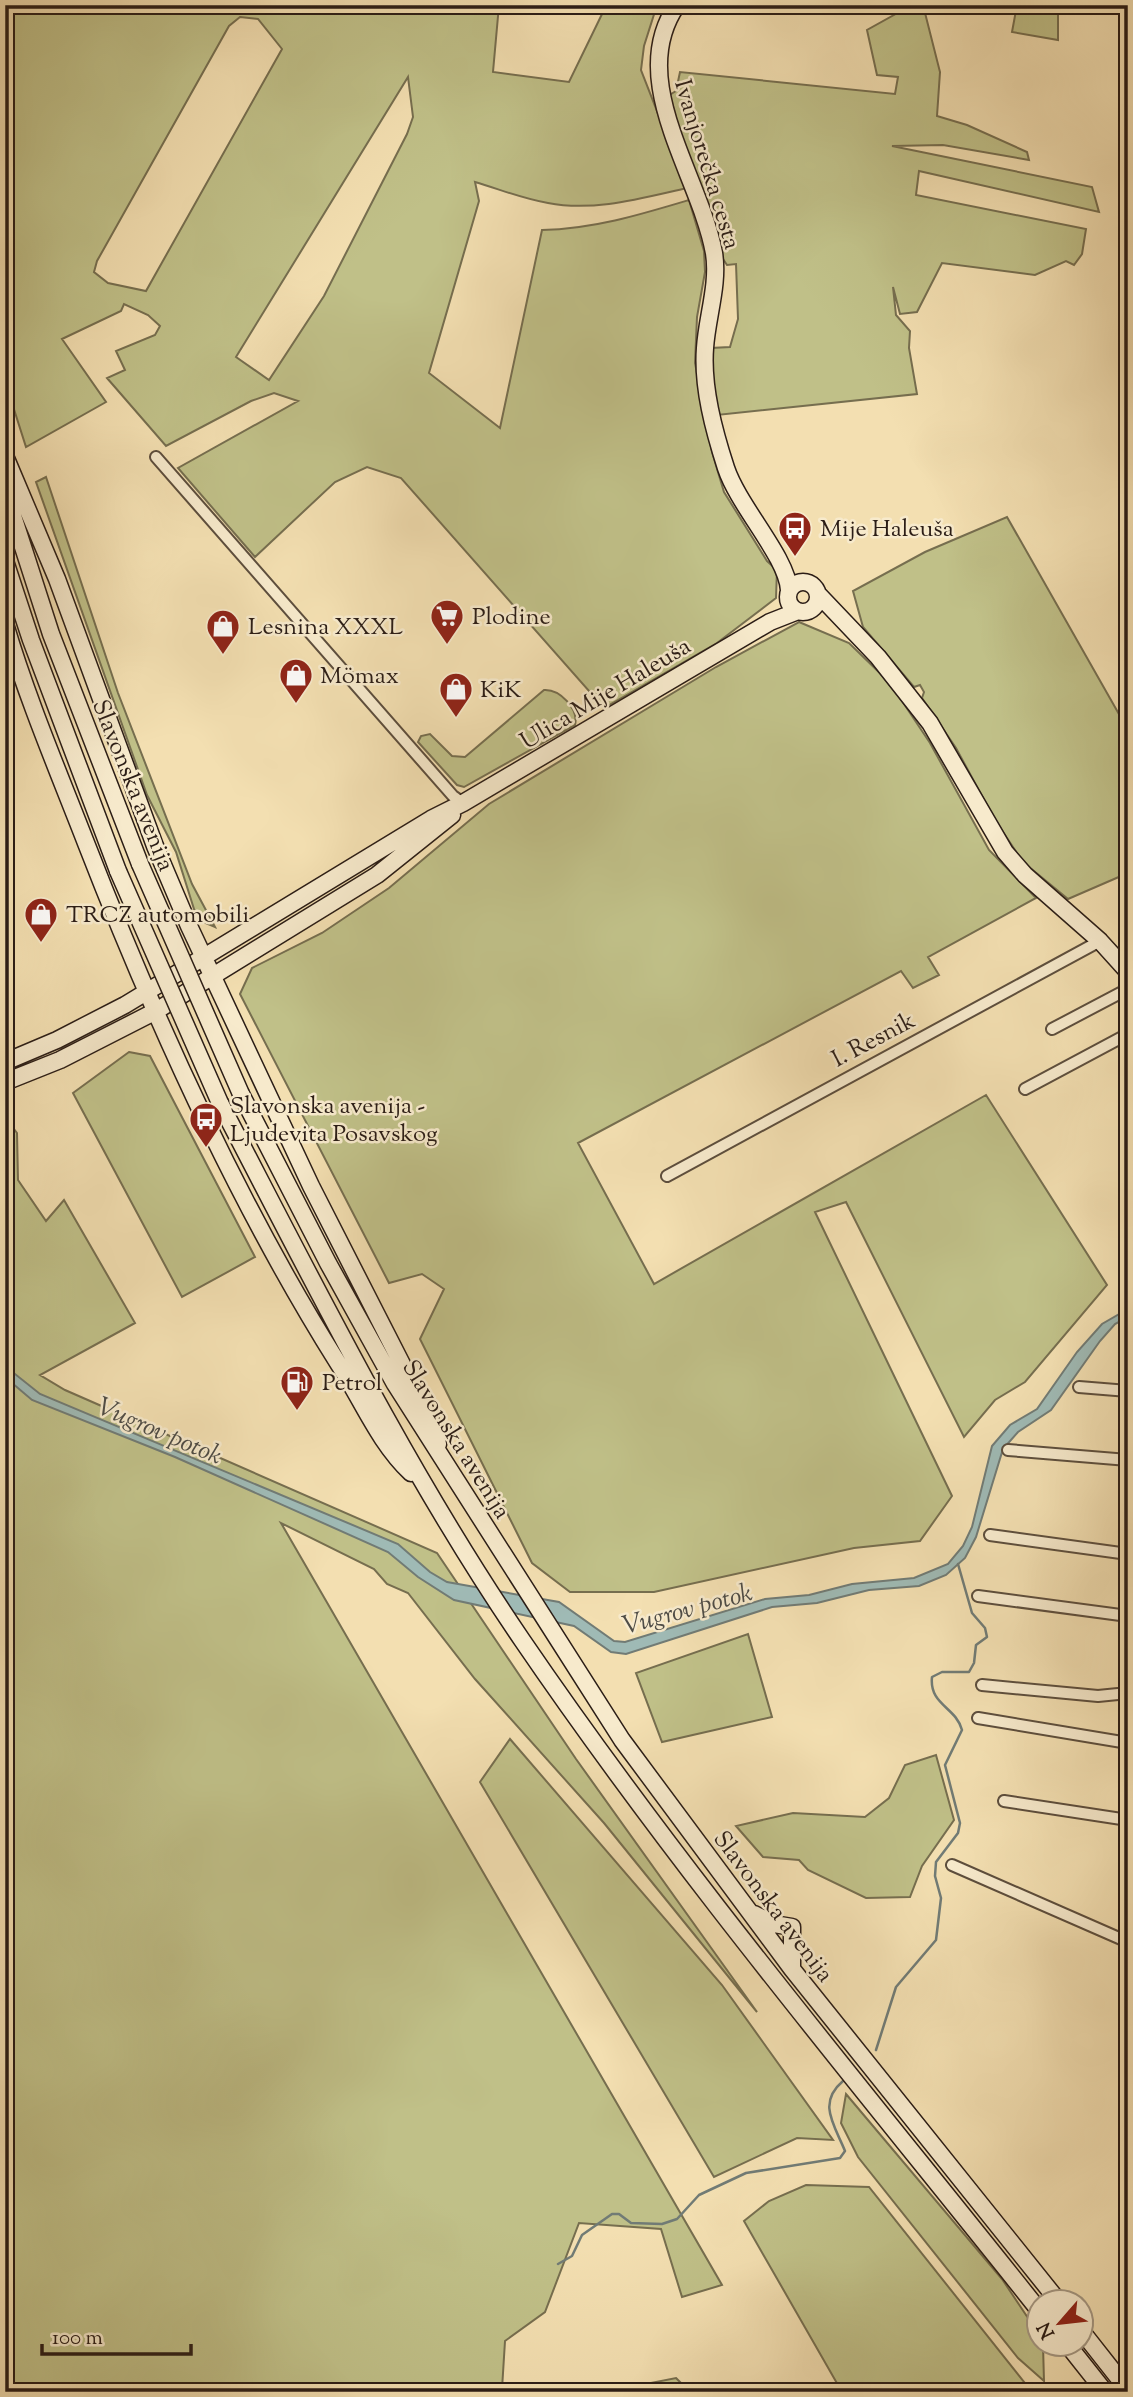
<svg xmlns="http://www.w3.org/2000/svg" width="1133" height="2397" font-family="'Sorts Mill Goudy',serif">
  <rect width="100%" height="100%" fill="#f3dfb1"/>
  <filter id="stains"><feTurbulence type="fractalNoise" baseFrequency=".00286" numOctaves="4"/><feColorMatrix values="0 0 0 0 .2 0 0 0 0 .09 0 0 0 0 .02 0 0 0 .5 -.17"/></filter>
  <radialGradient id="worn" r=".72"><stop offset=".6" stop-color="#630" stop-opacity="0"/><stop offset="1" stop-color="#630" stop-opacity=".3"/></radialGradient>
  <path fill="#c0c088" stroke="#766e4f" stroke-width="2" fill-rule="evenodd" d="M 5,5 L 499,5 L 493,72 L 569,82 L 604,10 L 611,5 L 657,5 L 644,46 L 641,70 L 687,188 C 642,198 594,212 548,203 C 523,199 499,189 475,182 L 479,201 L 429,373 L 500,428 L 542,230 C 593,229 639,215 689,200 L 704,251 L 705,272 L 697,317 L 695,363 L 712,452 L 724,492 L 767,561 L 777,570 L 776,598 L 717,643 L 604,708 L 401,478 L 367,467 L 335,482 L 255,557 L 178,468 L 298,401 L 274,393 L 251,401 L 166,446 L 107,378 L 125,370 L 116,351 L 155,335 L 160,326 L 148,315 L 124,304 L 121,311 L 62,339 L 106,402 L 26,447 L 5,381 ZM 240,17 L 258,19 L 282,49 L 146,291 L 108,283 L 94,272 L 97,261 L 229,26 ZM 408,77 L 413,117 L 407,134 L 324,296 L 269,380 L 236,357 Z
    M 912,5 L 923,5 L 940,72 L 937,116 L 967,125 L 1027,152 L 1029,160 L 943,145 L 892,146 L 1092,187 L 1099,212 L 919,171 L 916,195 L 1086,229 L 1082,254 L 1074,265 L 1066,261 L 1035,275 L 942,263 L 917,312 L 900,314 L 893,287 L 896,315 L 910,331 L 909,348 L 917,394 L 717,415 L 712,396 L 711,348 L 730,347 L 738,319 L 736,264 L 727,265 L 719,253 L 668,96 L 676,91 L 680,72 L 895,94 L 898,77 L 877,75 L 867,30 Z
    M 1017,5 L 1058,5 L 1058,40 L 1012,32 Z
    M 46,477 L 118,693 L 192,884 L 215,927 L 203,922 L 194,909 L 176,852 L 147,795 L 36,482 Z
    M 1007,517 L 1128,730 L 1128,873 L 1068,899 L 1023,862 L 995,820 L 956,748 L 922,698 L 924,692 L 920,685 L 914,687 L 863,627 L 853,591 L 925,552 Z
    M 799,622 L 849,643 L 890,683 L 930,743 L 989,850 L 1036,898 L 928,957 L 939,975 L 913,988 L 901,971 L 578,1143 L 654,1284 L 986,1095 L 1107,1285 L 1025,1382 L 995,1400 L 964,1437 L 846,1202 L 815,1212 L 952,1496 L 920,1541 L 854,1548 L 654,1592 L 570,1592 L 532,1563 L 420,1339 L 444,1289 L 422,1274 L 389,1283 L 240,994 L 252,968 L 322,933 L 389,888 L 489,804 L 716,667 Z
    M 544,690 C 560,689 579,709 575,725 L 464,787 L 457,785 L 418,742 L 421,736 L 430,734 L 452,756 L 465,757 Z
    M 129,1052 L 150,1056 L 255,1257 L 182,1297 L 73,1093 Z
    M 5,1117 L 17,1133 L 18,1180 L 46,1221 L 64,1200 L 135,1323 L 40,1375 L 65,1390 L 437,1553 L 576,1759 L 757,2012 L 604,1823 L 475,1679 L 408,1593 L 387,1584 L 374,1569 L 281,1523 L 722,2285 L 682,2297 L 661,2229 L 579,2223 L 545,2312 L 505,2341 L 502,2389 L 509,2392 L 5,2392 Z
    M 748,1634 L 772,1717 L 662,1742 L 636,1673 Z
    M 510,1739 L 722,1985 L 833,2140 L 797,2138 L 714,2177 L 480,1782 Z
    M 936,1755 L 954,1820 L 922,1866 L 910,1897 L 866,1898 L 808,1870 L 799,1860 L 763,1857 L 736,1826 L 793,1813 L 865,1817 L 889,1798 L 905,1765 Z
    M 846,2094 L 1002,2279 L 1038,2333 L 1038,2344 L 1043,2345 L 1044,2381 L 1018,2358 L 858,2157 L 841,2123 Z
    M 806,2185 L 869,2187 L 1032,2392 L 842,2392 L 744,2221 L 769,2201 Z
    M 676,2378 L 690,2392 L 605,2392 Z"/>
  <path fill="#9fbab5" stroke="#717b75" stroke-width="2" d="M 1128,1309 L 1128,1317 L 1115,1324 L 1100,1341 L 1051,1410 L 1018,1432 L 1003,1449 L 976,1537 L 965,1558 L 946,1575 L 919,1586 L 869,1590 L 817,1603 L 772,1607 L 626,1654 L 611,1652 L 574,1626 L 454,1600 L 418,1577 L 388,1552 L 175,1457 L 32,1400 L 5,1377 L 5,1366 L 40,1394 L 398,1544 L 430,1572 L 447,1582 L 559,1602 L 614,1641 L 625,1642 L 765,1599 L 809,1595 L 852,1584 L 914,1578 L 948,1564 L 963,1546 L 972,1527 L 992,1446 L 1010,1425 L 1037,1409 L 1077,1352 L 1102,1324 Z"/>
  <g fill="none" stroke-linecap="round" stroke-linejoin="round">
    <path stroke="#717b75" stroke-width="2.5" d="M 876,2050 L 896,1987 L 936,1940 L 941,1898 L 935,1876 L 936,1862 L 958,1833 L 960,1823 L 945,1765 L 962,1730 C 956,1707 929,1705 932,1677 L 942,1672 L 969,1672 L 974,1663 L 976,1645 L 987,1637 L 985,1628 L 972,1613 L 958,1564
      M 558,2264 L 572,2256 L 582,2235 L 612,2214 L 619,2214 L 631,2223 L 662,2224 L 677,2219 L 699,2195 L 746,2173 L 840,2158 L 845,2151 C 834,2124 817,2103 843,2081"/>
    <defs>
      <path id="street" d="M 156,457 L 453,796 L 463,803
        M 1052,1029 L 1128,989
        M 1025,1089 L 1128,1034
        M 667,1176 L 1100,941
        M 1079,1387 L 1128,1391
        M 1008,1450 L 1128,1460
        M 990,1535 L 1128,1554
        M 978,1596 L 1128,1616
        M 982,1685 L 1098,1696 L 1128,1693
        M 978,1718 L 1128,1743
        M 1004,1801 L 1128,1820
        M 952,1865 L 1128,1942"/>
      <path id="secondary" d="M 677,5 C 625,80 700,175 714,253 C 719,284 707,317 705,348 C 702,387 714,431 726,468 C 739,507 787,557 789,590
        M 5,456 L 57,579 L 155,846 L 189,926 L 311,1186 L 432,1423 L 438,1444
        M 5,491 L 51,634 L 140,864
        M 5,561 L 31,640 L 118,871
        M788 597a15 15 0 1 1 30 0a15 15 0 1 1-30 0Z
        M 818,594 L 878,657 L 930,723 L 1005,852 L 1025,875 L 1100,941 L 1128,972
        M 5,624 C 27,698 58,771 86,843 C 154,1018 238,1204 338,1363 C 362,1400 379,1443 411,1473
        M 5,1062 L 57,1040 L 125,1005 L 431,819 L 463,803 L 770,622 L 798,611
        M 5,1082 L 60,1060 L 156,1011 L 377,875 L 452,815
        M 241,1094 L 328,1263 L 395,1384 L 622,1740 L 792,1969 L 1059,2302
        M 220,1103 C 315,1285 406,1470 522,1640 C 681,1873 863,2089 1038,2309
        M 754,1914 L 774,1924 L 792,1927 L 792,1968
        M 1080,2329 L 1128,2390
        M 1067,2344 L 1105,2392"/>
    </defs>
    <use href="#street" stroke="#5d4e3d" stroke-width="14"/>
    <use href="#secondary" stroke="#2b1d16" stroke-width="19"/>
    <use href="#street" stroke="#f7eacc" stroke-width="10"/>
    <use href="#secondary" stroke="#f7eacc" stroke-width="16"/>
    <defs>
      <path id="secondary-bridge" d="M 140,864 L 241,1094
        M 118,871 L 220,1103"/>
    </defs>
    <use href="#secondary-bridge" stroke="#2b1d16" stroke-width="19" stroke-linecap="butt"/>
    <use href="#secondary-bridge" stroke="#f7eacc" stroke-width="16"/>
  </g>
  <defs>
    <symbol id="bus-pin" viewBox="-11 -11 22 30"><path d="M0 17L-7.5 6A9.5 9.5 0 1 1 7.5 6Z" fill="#8f2418" stroke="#f7eacc"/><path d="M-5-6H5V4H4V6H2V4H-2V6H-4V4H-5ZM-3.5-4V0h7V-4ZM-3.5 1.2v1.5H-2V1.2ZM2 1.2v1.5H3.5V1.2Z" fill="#fff"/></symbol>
    <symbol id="supermarket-pin" viewBox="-11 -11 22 30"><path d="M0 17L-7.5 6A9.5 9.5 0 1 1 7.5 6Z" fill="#8f2418" stroke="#f7eacc"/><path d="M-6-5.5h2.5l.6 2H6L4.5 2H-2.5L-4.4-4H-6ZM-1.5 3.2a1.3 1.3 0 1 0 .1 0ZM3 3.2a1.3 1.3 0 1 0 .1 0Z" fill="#fff"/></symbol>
    <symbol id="shop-pin" viewBox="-11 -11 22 30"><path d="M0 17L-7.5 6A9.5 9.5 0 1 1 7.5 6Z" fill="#8f2418" stroke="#f7eacc"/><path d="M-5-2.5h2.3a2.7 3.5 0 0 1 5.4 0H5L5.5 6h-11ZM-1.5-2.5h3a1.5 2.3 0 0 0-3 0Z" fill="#fff"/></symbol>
    <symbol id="fuel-pin" viewBox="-11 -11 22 30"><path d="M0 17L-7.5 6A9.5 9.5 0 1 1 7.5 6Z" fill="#8f2418" stroke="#f7eacc"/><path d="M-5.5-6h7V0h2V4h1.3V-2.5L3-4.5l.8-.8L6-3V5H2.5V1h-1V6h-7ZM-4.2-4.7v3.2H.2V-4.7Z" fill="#fff"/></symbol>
  </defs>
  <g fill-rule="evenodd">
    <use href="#bus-pin" x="776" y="509" width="38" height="52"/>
    <use href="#supermarket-pin" x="428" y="597" width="38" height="52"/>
    <use href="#shop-pin" x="204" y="607" width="38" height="52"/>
    <use href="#shop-pin" x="277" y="656" width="38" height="52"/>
    <use href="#shop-pin" x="437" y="670" width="38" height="52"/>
    <use href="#shop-pin" x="22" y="895" width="38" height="52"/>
    <use href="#bus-pin" x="187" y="1100" width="38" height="52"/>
    <use href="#fuel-pin" x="278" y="1363" width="38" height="52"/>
  </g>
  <g text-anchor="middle" stroke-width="5" stroke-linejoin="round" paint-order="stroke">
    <g font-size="24" fill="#2b1d16" stroke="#f7eacc">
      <text transform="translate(708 164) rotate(73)" y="8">Ivanjorečka cesta</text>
      <text transform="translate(605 693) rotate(-31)" y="8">Ulica Mije Haleuša</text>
      <text transform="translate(134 785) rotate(68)" y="8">Slavonska avenija</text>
      <text transform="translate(873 1039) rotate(-28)" y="8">I. Resnik</text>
      <text transform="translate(457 1439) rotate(58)" y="8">Slavonska avenija</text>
      <text transform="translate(774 1906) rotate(53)" y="8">Slavonska avenija</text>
    </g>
    <g font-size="24" fill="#2b1d16" stroke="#f7eacc" text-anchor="start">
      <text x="820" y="536">Mije Haleuša</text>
      <text x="472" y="624">Plodine</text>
      <text x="248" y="634">Lesnina XXXL</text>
      <text x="320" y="683">Mömax</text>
      <text x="480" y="697">KiK</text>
      <text x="66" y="922">TRCZ automobili</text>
      <text x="230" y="1113">Slavonska avenija -<tspan x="230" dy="28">Ljudevita Posavskog</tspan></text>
      <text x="322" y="1390">Petrol</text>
    </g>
    <g font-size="26" font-style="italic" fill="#4e4c46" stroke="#f7eacc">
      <text transform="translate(160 1430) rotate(23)" y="9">Vugrov potok</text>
      <text transform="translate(687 1608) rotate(-15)" y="9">Vugrov potok</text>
    </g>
  </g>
  <rect width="1133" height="2397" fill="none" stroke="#f3dfb1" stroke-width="28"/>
  <rect x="7" y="7" width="1119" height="2383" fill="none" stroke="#2b1d16" stroke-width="3.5"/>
  <rect x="14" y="14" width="1105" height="2369" fill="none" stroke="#2b1d16" stroke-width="2"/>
  <g transform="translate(1060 2323) rotate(242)"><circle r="33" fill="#f7eacc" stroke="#a59883" stroke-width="2"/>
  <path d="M0-5L12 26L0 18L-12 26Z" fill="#8f2418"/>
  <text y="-10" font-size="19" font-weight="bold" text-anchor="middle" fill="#2b1d16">N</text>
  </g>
  <path d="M42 2344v10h149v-10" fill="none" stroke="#2b1d16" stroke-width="3.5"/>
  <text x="52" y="2344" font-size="21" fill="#2b1d16" stroke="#f7eacc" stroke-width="5" paint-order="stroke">100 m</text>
  <rect width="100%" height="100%" filter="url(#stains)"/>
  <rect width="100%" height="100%" fill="url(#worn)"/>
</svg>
